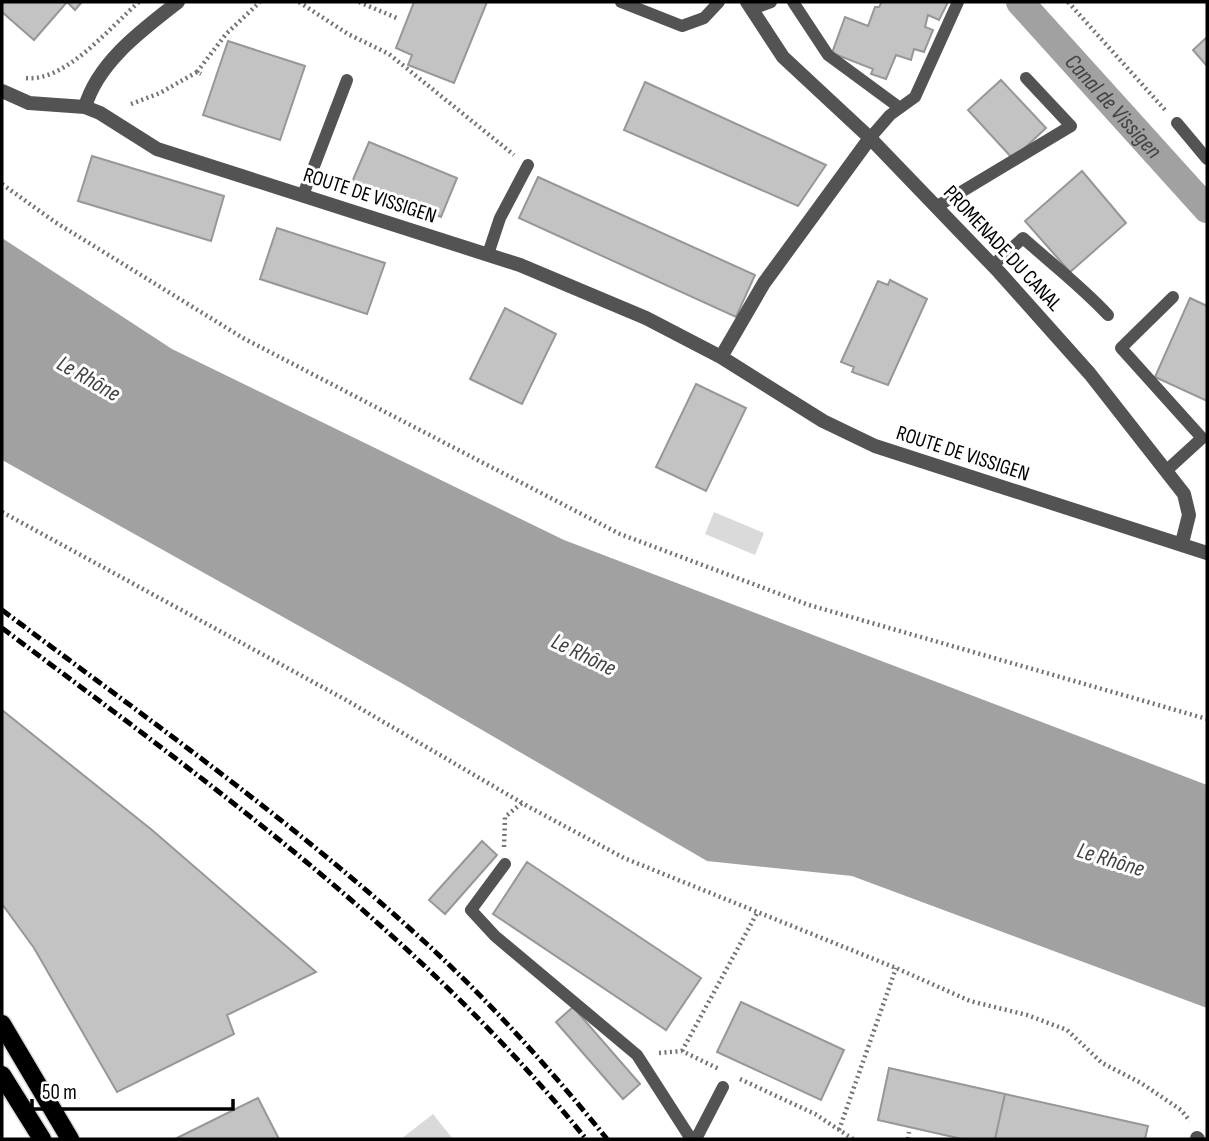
<svg xmlns="http://www.w3.org/2000/svg" width="1209" height="1141" font-family="'Sofia Sans Condensed',sans-serif">
  <rect width="100%" height="100%" fill="#fff"/>
  <path fill="#dadada" d="M 714,512 L 764,533 L 755,555 L 705,534 Z
    M 433,1114 L 453,1139 L 401,1139 Z"/>
  <path fill="#a1a1a1" d="M 2,238 L 172,349 L 564,540 L 1207,785 L 1207,1008 L 852,876 L 707,861 L 403,684 L 2,460 Z"/>
  <g fill="none" stroke-linecap="round" stroke-linejoin="round">
    <path stroke="#a1a1a1" stroke-width="28" id="s1" d="M 1020,2 L 1207,209"/>
  </g>
  <path fill="#c3c3c3" stroke="#979797" stroke-width="2" d="M 2,2 L 82,2 L 75,10 L 67,2 L 34,40 L 2,12 Z
    M 414,2 L 487,2 L 454,83 L 408,65 L 412,55 L 396,48 Z
    M 882,2 L 948,2 L 939,20 L 928,15 L 925,27 L 933,30 L 924,52 L 914,49 L 911,60 L 896,55 L 886,79 L 871,74 L 873,69 L 832,53 L 845,17 L 868,26 L 875,7 L 879,7 Z
    M 1207,37 L 1207,66 L 1193,50 Z
    M 228,41 L 305,66 L 280,140 L 203,115 Z
    M 1001,80 L 1046,128 L 1013,159 L 968,110 Z
    M 645,82 L 826,165 L 798,206 L 624,130 Z
    M 369,142 L 457,178 L 441,217 L 352,182 Z
    M 92,156 L 224,196 L 211,241 L 78,201 Z
    M 1082,171 L 1126,223 L 1070,272 L 1025,221 Z
    M 538,177 L 755,275 L 736,317 L 519,218 Z
    M 277,228 L 385,263 L 367,314 L 260,279 Z
    M 890,280 L 927,299 L 888,385 L 852,372 L 854,367 L 841,362 L 878,281 L 888,285 Z
    M 1190,298 L 1207,306 L 1207,401 L 1155,377 Z
    M 505,308 L 556,334 L 522,404 L 470,379 Z
    M 696,384 L 746,408 L 706,491 L 656,467 Z
    M 2,710 L 152,830 L 316,972 L 227,1015 L 234,1034 L 117,1092 L 34,948 L 2,904 Z
    M 482,841 L 497,855 L 445,914 L 429,900 Z
    M 527,862 L 701,978 L 666,1030 L 493,914 Z
    M 741,1002 L 844,1050 L 821,1100 L 717,1052 Z
    M 573,1007 L 640,1084 L 623,1099 L 556,1022 Z
    M 889,1068 L 1005,1094 L 995,1139 L 962,1139 L 878,1120 Z
    M 1005,1094 L 1148,1126 L 1145,1139 L 995,1139 Z
    M 258,1098 L 279,1139 L 175,1139 Z"/>
  <g fill="none" stroke-linecap="round" stroke-linejoin="round">
    <defs>
      <path id="primary" d="M 2,1024 L 70,1139
        M 2,1075 L 42,1139"/>
    </defs>
    <use href="#primary" stroke="#dbdbdb" stroke-width="21"/>
    <path stroke="#757575" stroke-width="4.5" stroke-dasharray="2 3.5" stroke-linecap="butt" d="M 299,2 L 348,34 L 389,54 L 514,155
      M 359,2 L 399,19
      M 1068,2 L 1166,111
      M 197,72 L 226,34 L 260,2
      M 26,78 C 66,82 110,27 139,2
      M 131,104 L 160,93 L 197,72 L 201,74
      M 2,184 L 55,222 L 243,338 L 620,534 L 809,605 L 1207,719
      M 2,512 L 346,700 L 529,807 L 624,858 L 896,968 L 970,1001 L 1027,1015 L 1067,1030 L 1102,1063 L 1141,1083 L 1181,1110 L 1190,1121
      M 504,847 L 505,817 L 522,803
      M 682,1051 L 757,913
      M 659,1053 L 682,1051 L 719,1069
      M 740,1079 L 815,1114 L 853,1139
      M 839,1130 L 896,968
      M 908,1139 L 909,1132"/>
    <path stroke="#535353" stroke-width="12" d="M 621,2 L 682,26 L 704,18 L 719,2
      M 793,2 L 828,55 L 900,108
      M 752,9 L 771,2
      M 1177,123 L 1207,159
      M 870,138 L 890,115 L 915,97 L 958,2
      M 303,195 L 347,80
      M 936,207 L 1071,126 L 1026,78
      M 488,254 L 500,218 L 528,165
      M 993,265 L 1023,238 C 1052,264 1082,287 1108,315
      M 1167,470 L 1202,438 L 1121,348 L 1173,297
      M 505,864 L 471,910 L 495,936 L 637,1055 L 691,1139
      M 696,1139 L 723,1087"/>
    <path stroke="#535353" stroke-width="14" d="M 747,2 L 783,57 L 870,138 L 999,272 L 1090,374 L 1184,494 L 1189,515 L 1182,543
      M 2,91 L 29,103 L 85,107 L 100,113 L 157,149 L 520,265 L 646,318 L 721,357 L 823,421 L 875,446 L 1207,553
      M 85,107 C 98,62 142,30 178,2
      M 721,357 L 764,283 L 870,138
      M 1197,1138 L 1198,1139"/>
    <use href="#primary" stroke="#000" stroke-width="18"/>
    <path stroke="#000" stroke-width="5" stroke-dasharray="10 3.5 2 3.5" stroke-linecap="butt" d="M 2,610 C 146,718 294,822 427,944 C 492,1004 551,1070 607,1139
      M 2,628 C 210,784 422,935 586,1139"/>
  </g>
  <g text-anchor="middle" stroke-width="6" stroke-linejoin="round" paint-order="stroke">
    <g font-size="21" fill="#000" stroke="#fff">
      <text transform="translate(370 195) rotate(18)" y="7">ROUTE DE VISSIGEN</text>
      <text transform="translate(1003 248) rotate(47)" y="7">PROMENADE DU CANAL</text>
      <text transform="translate(963 453) rotate(18)" y="7">ROUTE DE VISSIGEN</text>
    </g>
    <g font-size="23" font-style="italic" fill="#424242" stroke="#fff">
      <text dy="8" stroke="none"><textPath href="#s1" startOffset="140">Canal de Vissigen</textPath></text>
      <text transform="translate(89 378) rotate(30)" y="8">Le Rhône</text>
      <text transform="translate(584 654) rotate(26)" y="8">Le Rhône</text>
      <text transform="translate(1111 859) rotate(17)" y="8">Le Rhône</text>
    </g>
  </g>
  <rect width="1209" height="1141" fill="none" stroke="#000000" stroke-width="7"/>
  <path d="M32 1099v10h201v-10" fill="none" stroke="#000000" stroke-width="3.5"/>
  <text x="42" y="1099" font-size="21" fill="#000000" stroke="#ffffff" stroke-width="5" paint-order="stroke">50 m</text>
</svg>
